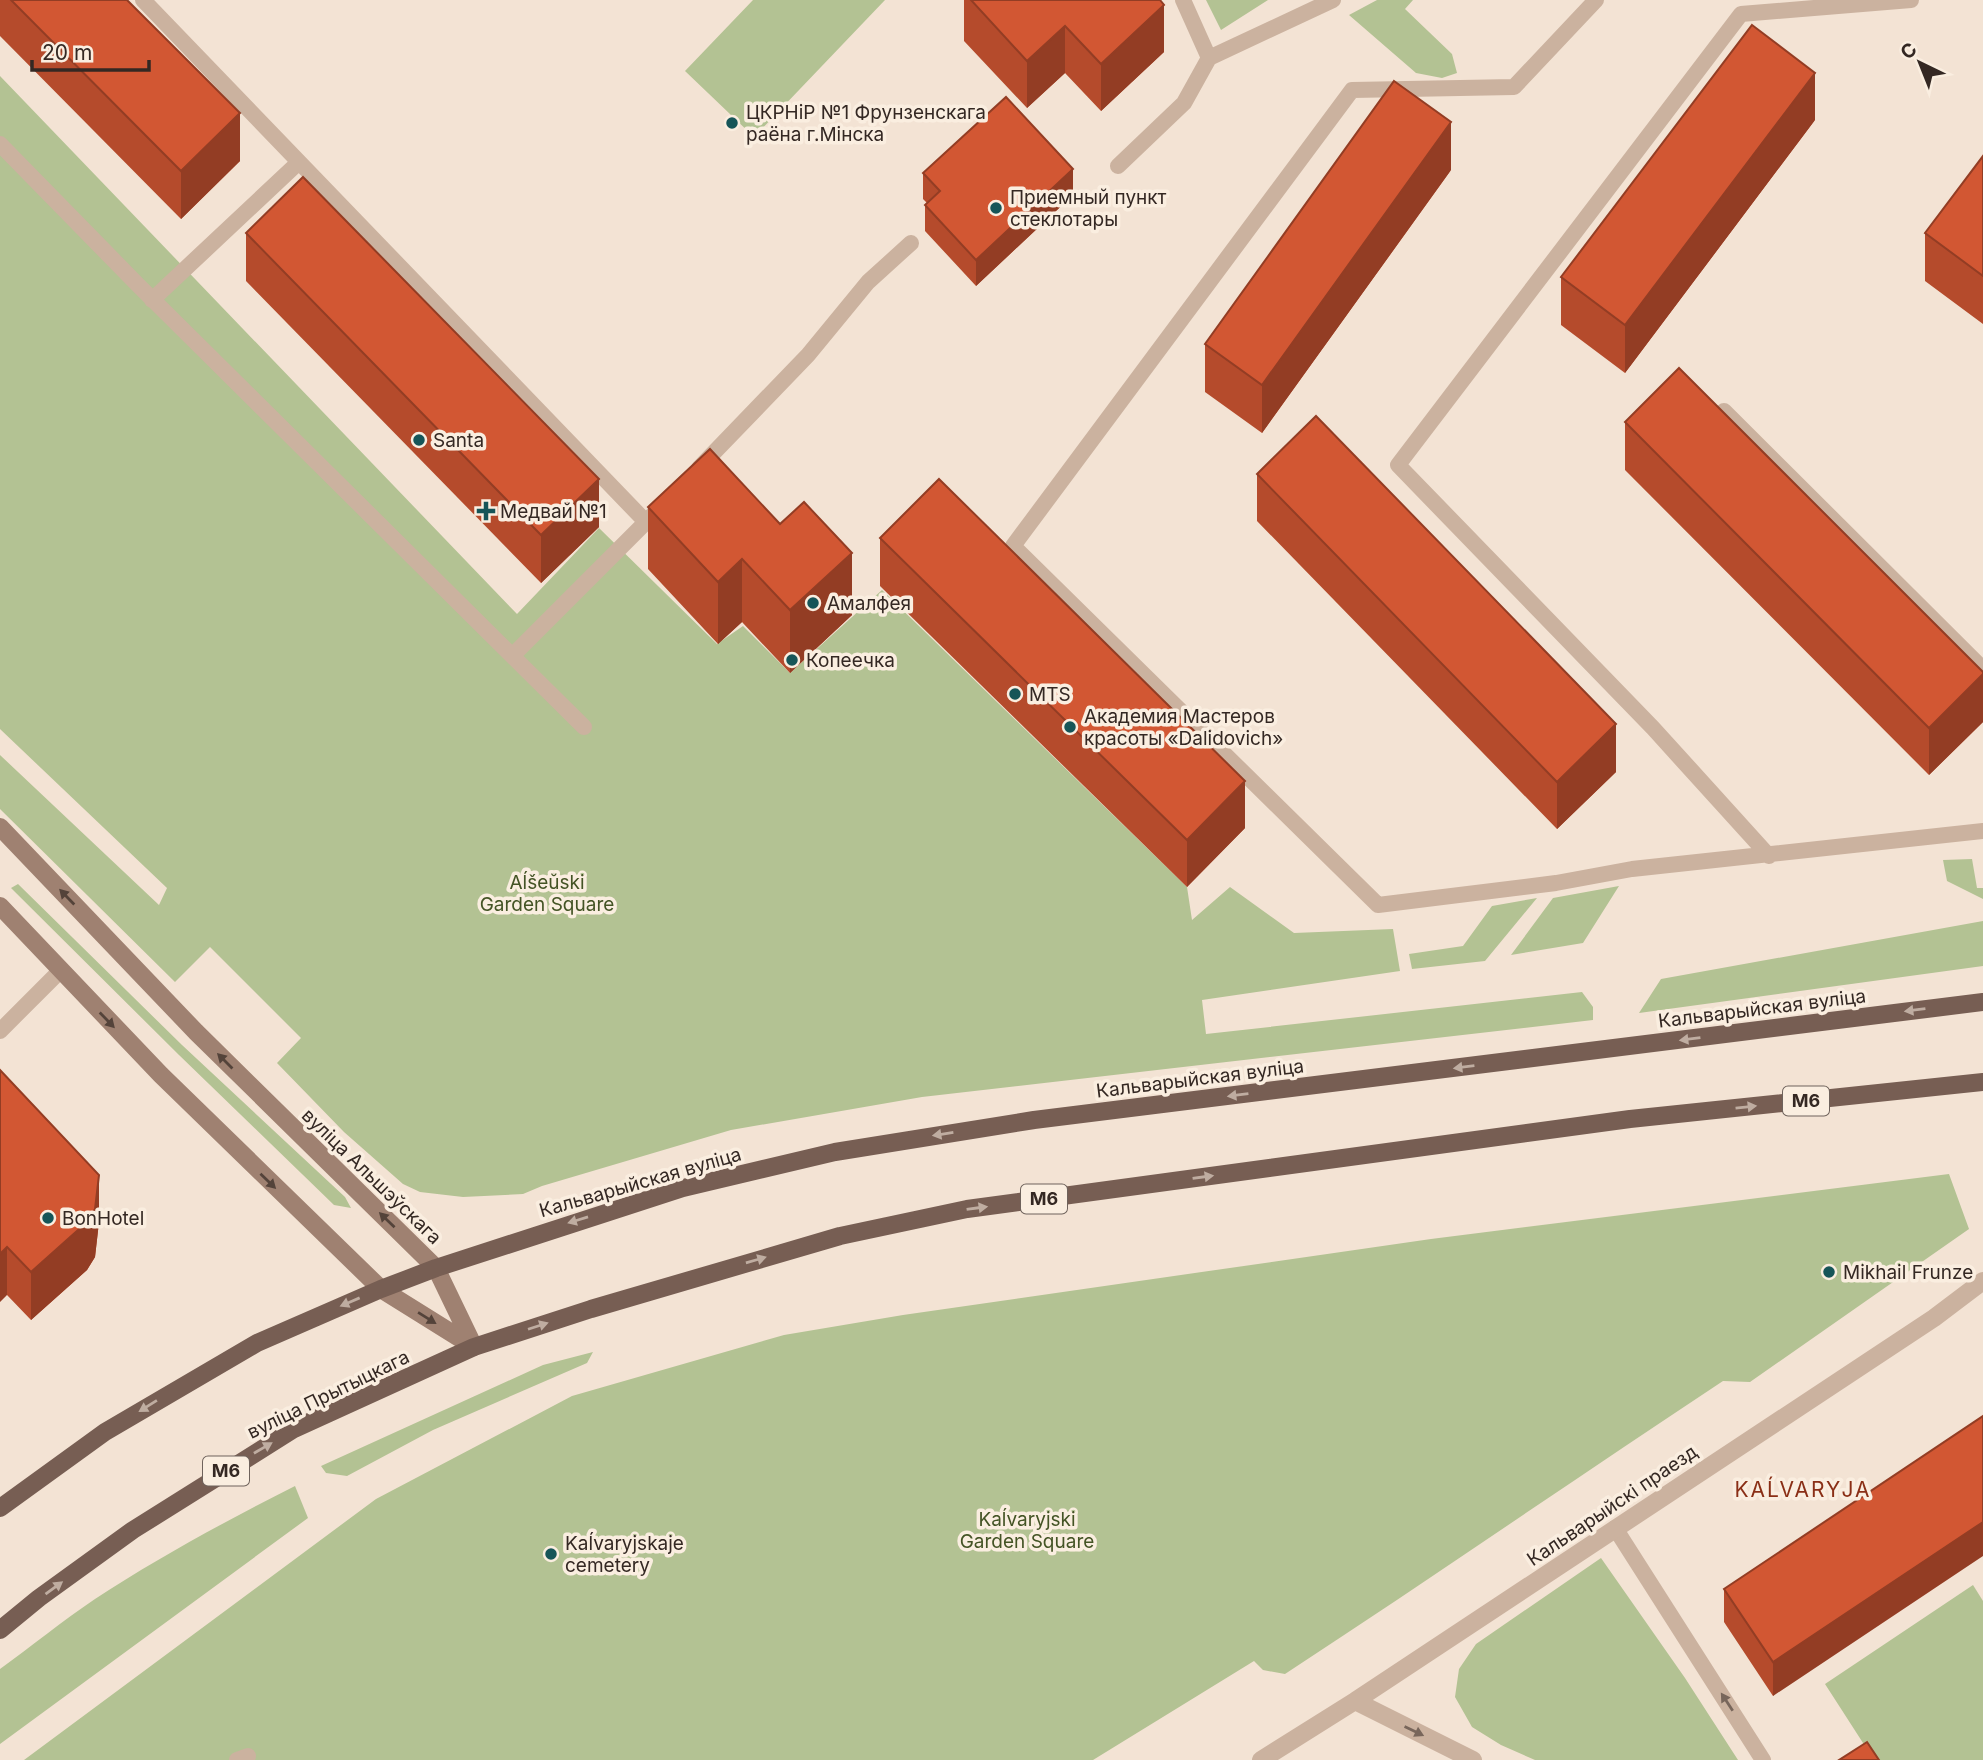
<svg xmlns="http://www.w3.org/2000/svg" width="1983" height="1760" font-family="Inter,sans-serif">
  <rect width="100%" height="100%" fill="#f3e3d4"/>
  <path fill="#b3c293" d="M 753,0 L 885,0 L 754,137 L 685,71 Z
    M 1206,0 L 1268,0 L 1221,30 Z
    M 1377,0 L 1413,0 L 1405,9 L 1452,54 L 1457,73 L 1442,78 L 1416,73 L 1349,15 Z
    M 0,76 L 517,614 L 599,528 L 717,644 L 743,626 L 790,673 L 882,590 L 1187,887 L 1192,920 L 1230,887 L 1294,933 L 1393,929 L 1400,971 L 1202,1000 L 1206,1034 L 1582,992 L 1593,1007 L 1593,1020 L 922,1097 L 731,1130 L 542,1186 L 523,1194 L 463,1197 L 420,1192 L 403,1184 L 344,1132 L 277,1063 L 301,1038 L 210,947 L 175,982 L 0,809 L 0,755 L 159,905 L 167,888 L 0,729 Z
    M 1972,859 L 1977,888 L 1983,888 L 1983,899 L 1947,881 L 1943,860 Z
    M 18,884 L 182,1045 L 345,1197 L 351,1208 L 334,1205 L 179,1055 L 11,888 Z
    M 1619,886 L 1583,943 L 1511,955 L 1553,898 Z
    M 1537,898 L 1485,961 L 1412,969 L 1409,954 L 1463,946 L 1492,906 Z
    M 1983,921 L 1983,966 L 1639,1013 L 1661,979 Z
    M 1949,1174 L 1969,1229 L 1750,1382 L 1723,1381 C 1576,1478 1432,1578 1285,1674 L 1263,1670 L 1254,1661 L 1093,1760 L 24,1760 L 376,1499 L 572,1396 L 784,1335 L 903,1315 L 1431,1239 Z
    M 593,1352 L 587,1363 L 433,1430 L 347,1476 L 326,1473 L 321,1466 L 543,1365 Z
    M 295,1486 L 308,1518 L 0,1744 L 0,1669 C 32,1646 62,1621 95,1599 C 159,1557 226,1521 295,1486 Z
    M 1601,1558 L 1685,1678 L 1738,1760 L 1535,1760 L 1501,1745 L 1472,1727 L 1455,1697 L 1459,1669 L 1476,1644 Z
    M 1973,1585 L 1983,1601 L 1983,1760 L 1874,1760 L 1825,1684 Z"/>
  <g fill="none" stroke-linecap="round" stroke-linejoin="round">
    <path stroke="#cbb29f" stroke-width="16" d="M 143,0 L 646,522 L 663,504
      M 1183,0 L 1209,58 L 1333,0
      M 1596,0 L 1514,87 L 1352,90 L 1013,546 L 1378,905 L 1556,883 L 1632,869 L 1983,831
      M 0,144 L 138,285 L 584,727
      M 1118,166 L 1184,103 L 1209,58
      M 152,300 L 299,162
      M 1724,411 L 1983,669
      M 699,468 L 808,355 L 868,282 L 911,243
      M 513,655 L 646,522
      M 1769,856 L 1653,728 L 1398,465 L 1741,14 L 1911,0
      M 0,1031 L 60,971
      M 1615,1528 L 1763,1760
      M 237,1760 L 248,1756"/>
    <path stroke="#cbb29f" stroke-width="18" d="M 1355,1701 L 1473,1760
      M 1261,1760 L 1355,1701 L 1934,1318 L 1983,1281"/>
    <path stroke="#9f8171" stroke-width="18" d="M 0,827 L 196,1032 L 436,1268 L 474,1347
      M 0,906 L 161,1075 L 381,1289 L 474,1347"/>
    <path stroke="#775e53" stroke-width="18" d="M 0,1508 L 105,1432 L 257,1343 L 381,1289 L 436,1268 L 683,1188 L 835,1152 L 1034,1120 L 1983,1002
      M 0,1630 L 39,1598 L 133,1530 L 294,1429 L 474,1347 L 591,1309 L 840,1236 L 967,1209 L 1630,1119 L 1983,1082"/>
  </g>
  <path fill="#b54b2c" d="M 0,0 L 127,0 L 240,161 L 181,219 L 0,36 Z
    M 964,0 L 1160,0 L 1164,52 L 1101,111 L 1065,73 L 1027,108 L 964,41 Z
    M 1815,120 L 1625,373 L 1561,325 L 1561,277 Z
    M 1983,156 L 1983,324 L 1925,281 L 1925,233 Z
    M 1451,170 L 1262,433 L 1205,392 L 1205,344 Z
    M 923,173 L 1073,195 L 976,286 L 925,231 L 925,205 L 927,203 L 923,199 Z
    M 246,233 L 599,527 L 541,583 L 246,281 Z
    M 1625,422 L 1983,672 L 1983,722 L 1929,775 L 1625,470 Z
    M 1257,474 L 1616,772 L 1557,829 L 1257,521 Z
    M 648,507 L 852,615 L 790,673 L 742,622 L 718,644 L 648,569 Z
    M 880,538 L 1245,828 L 1187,887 L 880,586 Z
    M 0,1070 L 99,1222 L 95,1257 L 87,1270 L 31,1320 L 7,1295 Z
    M 1983,1416 L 1773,1696 L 1724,1622 L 1724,1589 Z"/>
  <path fill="#933d24" d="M 1164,5 L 1164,52 L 1101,111 L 1101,64 Z
    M 1065,26 L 1065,73 L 1027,108 L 1027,61 Z
    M 1815,73 L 1815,120 L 1625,373 L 1625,325 Z
    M 240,113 L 240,161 L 181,219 L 181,171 Z
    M 1451,122 L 1451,170 L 1262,433 L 1262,385 Z
    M 1073,169 L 1073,195 L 976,286 L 976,260 Z
    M 599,479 L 599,527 L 541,583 L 541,535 Z
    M 852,553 L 852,615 L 790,673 L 790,610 Z
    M 742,559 L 742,622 L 718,644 L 718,582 Z
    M 1983,674 L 1983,722 L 1929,775 L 1929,728 Z
    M 1616,724 L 1616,772 L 1557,829 L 1557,782 Z
    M 1245,781 L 1245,828 L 1187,887 L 1187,840 Z
    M 99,1175 L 99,1222 L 95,1257 L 87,1270 L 31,1320 L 31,1272 Z
    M 7,1247 L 7,1295 L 0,1302 L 0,1254 Z
    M 1983,1522 L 1983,1556 L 1773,1696 L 1773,1662 Z"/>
  <path fill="#d25733" stroke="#933d24" stroke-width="2" d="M 11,0 L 127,0 L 240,113 L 181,171 Z
    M 971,0 L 1160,0 L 1164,5 L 1101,64 L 1065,26 L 1027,61 Z
    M 1752,25 L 1815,73 L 1625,325 L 1561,277 Z
    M 1394,81 L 1451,122 L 1262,385 L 1205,344 Z
    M 1006,97 L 1073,169 L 976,260 L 925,205 L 940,191 L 923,173 Z
    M 1983,156 L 1983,276 L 1925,233 Z
    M 303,177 L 599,479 L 541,535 L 246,233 Z
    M 1679,368 L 1983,672 L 1983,674 L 1929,728 L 1625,422 Z
    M 1316,416 L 1616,724 L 1557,782 L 1257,474 Z
    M 710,449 L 780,524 L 804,502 L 852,553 L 790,610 L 742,559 L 718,582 L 648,507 Z
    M 939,479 L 1245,781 L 1187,840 L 880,538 Z
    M 0,1070 L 99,1175 L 95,1209 L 87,1222 L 31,1272 L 7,1247 L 0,1254 Z
    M 1983,1416 L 1983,1522 L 1773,1662 L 1724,1589 Z
    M 1867,1742 L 1879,1760 L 1839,1760 Z"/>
  <defs><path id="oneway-solid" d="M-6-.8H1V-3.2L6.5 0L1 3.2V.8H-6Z" transform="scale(1.75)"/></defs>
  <g fill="#54433a">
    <use href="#oneway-solid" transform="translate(67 897) rotate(-134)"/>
    <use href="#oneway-solid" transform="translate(107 1020) rotate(46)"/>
    <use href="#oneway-solid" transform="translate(225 1061) rotate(-135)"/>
    <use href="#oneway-solid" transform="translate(268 1181) rotate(44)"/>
    <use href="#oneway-solid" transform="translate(387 1220) rotate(-136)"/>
    <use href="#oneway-solid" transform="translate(427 1318) rotate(32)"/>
  </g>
  <g fill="#bfada1">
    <use href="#oneway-solid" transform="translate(1915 1010) rotate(173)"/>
    <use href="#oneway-solid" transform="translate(1690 1039) rotate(173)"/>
    <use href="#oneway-solid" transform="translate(1464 1067) rotate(173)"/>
    <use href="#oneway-solid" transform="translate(1238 1095) rotate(173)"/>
    <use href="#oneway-solid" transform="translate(1746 1107) rotate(-6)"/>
    <use href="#oneway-solid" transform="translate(943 1134) rotate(171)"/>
    <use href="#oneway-solid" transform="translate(1203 1177) rotate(-8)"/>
    <use href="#oneway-solid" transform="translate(977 1208) rotate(-8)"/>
    <use href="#oneway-solid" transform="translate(578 1220) rotate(163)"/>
    <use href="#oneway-solid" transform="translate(756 1260) rotate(-16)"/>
    <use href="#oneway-solid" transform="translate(350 1302) rotate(157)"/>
    <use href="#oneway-solid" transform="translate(538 1326) rotate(-18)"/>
    <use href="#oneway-solid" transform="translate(148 1406) rotate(148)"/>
    <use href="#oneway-solid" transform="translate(263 1448) rotate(-30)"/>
    <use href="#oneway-solid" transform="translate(54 1588) rotate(-36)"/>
  </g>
  <g fill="#78665b">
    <use href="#oneway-solid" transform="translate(1727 1702) rotate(-123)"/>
    <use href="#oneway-solid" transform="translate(1414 1731) rotate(26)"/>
  </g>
  <g fill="#165558" stroke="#faeee0" stroke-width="2.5">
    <circle cx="732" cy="123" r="7"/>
    <circle cx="996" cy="208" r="7"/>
    <circle cx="419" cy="440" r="7"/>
    <path d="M482.5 500.5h7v7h7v7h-7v7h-7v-7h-7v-7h7z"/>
    <circle cx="813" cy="603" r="7"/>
    <circle cx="792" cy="660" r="7"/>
    <circle cx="1015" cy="694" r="7"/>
    <circle cx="1070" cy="727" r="7"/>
    <circle cx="48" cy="1218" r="7"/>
    <circle cx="1829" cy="1272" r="7"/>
    <circle cx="551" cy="1554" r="7"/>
  </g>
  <g text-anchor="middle" stroke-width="7" stroke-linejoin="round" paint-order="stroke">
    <g fill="#faeee0" stroke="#6f635c" stroke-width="2">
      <rect x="1783" y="1086.5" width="46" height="29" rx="5"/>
      <rect x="1021" y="1184.5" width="46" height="29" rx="5"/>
      <rect x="203" y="1456.5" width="46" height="29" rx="5"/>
    </g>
    <g font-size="18" font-weight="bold" fill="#342823">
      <text x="1806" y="1107">М6</text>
      <text x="1044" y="1205">М6</text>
      <text x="226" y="1477">М6</text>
    </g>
    <g font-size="19" fill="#342823" stroke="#faeee0" text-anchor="start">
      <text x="746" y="119">ЦКРНіР №1 Фрунзенскага<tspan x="746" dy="22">раёна г.Мінска</tspan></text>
      <text x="1010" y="204">Приемный пункт<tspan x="1010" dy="22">стеклотары</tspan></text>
      <text x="433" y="447">Santa</text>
      <text x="500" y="518">Медвай №1</text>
      <text x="827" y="610">Амалфея</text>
      <text x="806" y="667">Копеечка</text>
      <text x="1029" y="701">MTS</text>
      <text x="1084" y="723">Академия Мастеров<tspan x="1084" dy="22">красоты «Dalidovich»</tspan></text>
      <text x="62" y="1225">BonHotel</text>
      <text x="1843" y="1279">Mikhail Frunze</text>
      <text x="565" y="1550">Kaĺvaryjskaje<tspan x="565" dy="22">cemetery</tspan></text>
    </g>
    <g font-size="19" fill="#445425" stroke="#faeee0">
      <text x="547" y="889">Aĺšeŭski<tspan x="547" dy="22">Garden Square</tspan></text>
      <text x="1027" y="1526">Kaĺvaryjski<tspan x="1027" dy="22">Garden Square</tspan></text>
    </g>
    <g font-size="19" fill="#342823" stroke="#faeee0">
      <text transform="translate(1762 1008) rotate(-7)" y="7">Кальварыйская вуліца</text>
      <text transform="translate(1200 1078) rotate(-7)" y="7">Кальварыйская вуліца</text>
      <text transform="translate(372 1176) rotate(44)" y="7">вуліца Альшэўскага</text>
      <text transform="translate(640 1182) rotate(-16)" y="7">Кальварыйская вуліца</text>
      <text transform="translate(328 1394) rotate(-26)" y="7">вуліца Прытыцкага</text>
      <text transform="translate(1612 1505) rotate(-34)" y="7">Кальварыйскі праезд</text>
    </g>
    <g font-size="21" letter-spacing="2" fill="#8a2f16" stroke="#faeee0">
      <text x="1803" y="1497">KAĹVARYJA</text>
    </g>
  </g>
  <g transform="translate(1920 63) rotate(317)" stroke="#faeee0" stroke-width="5" paint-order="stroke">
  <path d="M0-5L12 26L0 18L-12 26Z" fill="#342823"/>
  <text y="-10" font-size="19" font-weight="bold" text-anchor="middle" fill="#342823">С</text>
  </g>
  <path d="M32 60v10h117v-10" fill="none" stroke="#342823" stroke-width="3.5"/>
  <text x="42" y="60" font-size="21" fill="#342823" stroke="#faeee0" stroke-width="5" paint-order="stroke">20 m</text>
</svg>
